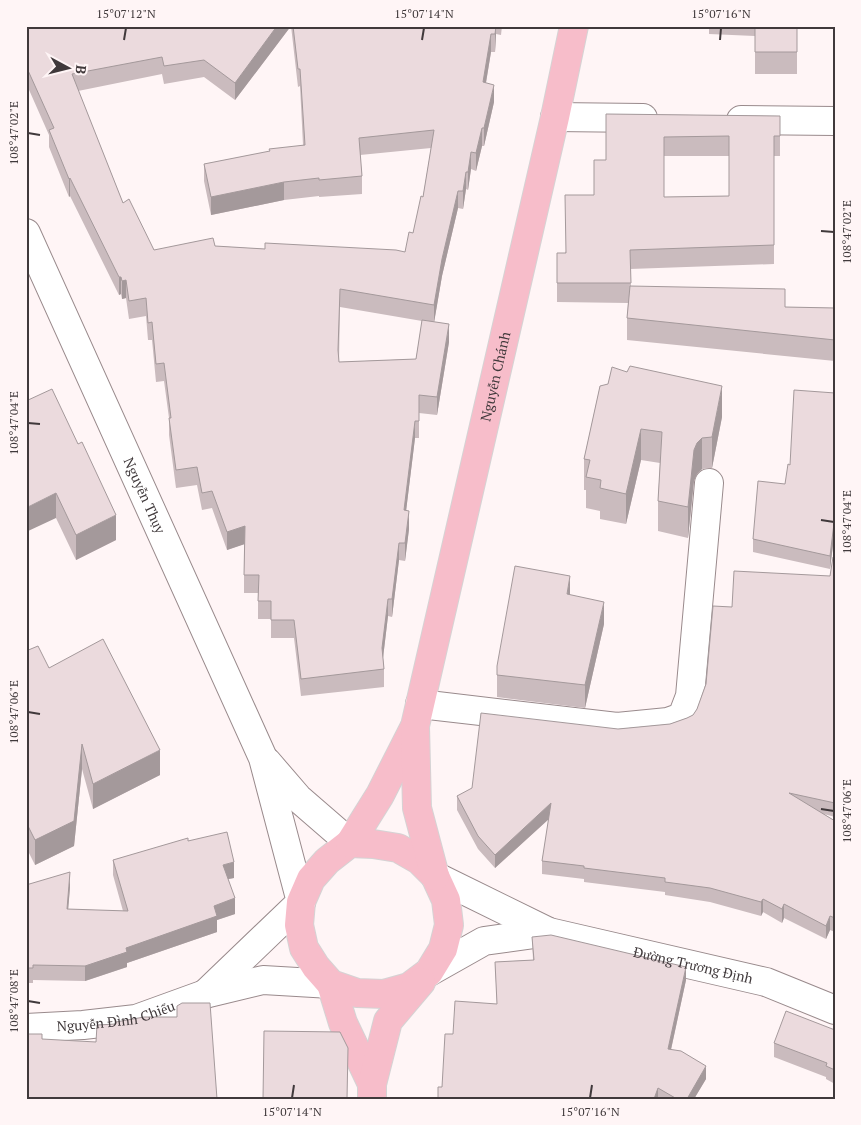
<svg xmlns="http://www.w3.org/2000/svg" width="861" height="1125" font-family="'PT Serif',serif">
  <rect width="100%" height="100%" fill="#fff5f6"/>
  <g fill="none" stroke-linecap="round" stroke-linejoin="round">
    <defs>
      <g id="minor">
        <path d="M 555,117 L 643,118"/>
        <path d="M 741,120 L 835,121"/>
        <path id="s1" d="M 26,233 L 263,758 L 301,902 L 205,994"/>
        <path d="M 420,704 L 617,727 L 668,722 L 682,717 L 690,696 L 709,483"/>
        <path d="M 267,762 L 298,798 L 350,843"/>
        <path id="s2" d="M 435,876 L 549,932 L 766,982 L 835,1010"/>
        <path d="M 429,972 L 484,941 L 549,932"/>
        <path id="s3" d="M 26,1028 L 83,1025 L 136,1019 L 205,994 L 263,980 L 331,984"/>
      </g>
      <g id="major">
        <path d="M 350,843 L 373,844 L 398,848 L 419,860 L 435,876 L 446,900 L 449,925 L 443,949 L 429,972 L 409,987 L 384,994 L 357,993 L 331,984 L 316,967 L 304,948 L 299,925 L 301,902 L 311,879 L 327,861 Z"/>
        <path d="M 350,843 L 380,795 L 413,730"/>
        <path id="s4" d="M 435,876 L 417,808 L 415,726 L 555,117 L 574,26"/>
        <path d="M 331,984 L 343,1023 L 372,1084"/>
        <path d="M 372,1099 L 372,1084 L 388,1021 L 421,982"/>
      </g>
    </defs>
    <use href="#minor" stroke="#998a8c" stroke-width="30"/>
    <use href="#major" stroke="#d5d3d4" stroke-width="30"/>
    <use href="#minor" stroke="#fff" stroke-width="28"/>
    <use href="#major" stroke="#f7bdca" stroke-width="28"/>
  </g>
  <path fill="#cabbbe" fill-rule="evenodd" d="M 26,26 L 291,26 L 235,100 L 204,77 L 164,84 L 162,74 L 78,91 L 123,203 L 154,250 L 215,246 L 265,249 L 405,252 L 413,233 L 423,197 L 431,148 L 360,155 L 362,176 L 362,194 L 319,197 L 319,196 L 284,200 L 211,215 L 204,181 L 204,164 L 303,145 L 300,86 L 298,87 L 291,26 L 502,26 L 501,35 L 496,34 L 495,52 L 491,52 L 486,83 L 494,102 L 484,146 L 482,146 L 476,171 L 471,169 L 468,190 L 466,189 L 463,209 L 458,208 L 442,276 L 434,322 L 449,342 L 437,415 L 419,413 L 419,438 L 415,438 L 406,511 L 409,529 L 405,561 L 399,560 L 392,617 L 388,616 L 383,658 L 384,669 L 384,687 L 301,696 L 294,638 L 271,638 L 271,619 L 258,619 L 258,593 L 244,593 L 244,544 L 227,550 L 212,508 L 202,510 L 197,485 L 176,488 L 169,435 L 169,418 L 164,381 L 156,382 L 152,340 L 148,340 L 146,316 L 129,319 L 126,298 L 122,299 L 121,294 L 119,295 L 70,196 L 69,197 L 49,147 L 49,135 L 26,83 ZM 340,307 L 422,321 L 416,359 L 339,362 Z
    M 709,26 L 797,26 L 797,74 L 755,74 L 755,36 L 709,34 Z
    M 606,114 L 780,116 L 780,156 L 774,156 L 774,264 L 630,269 L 631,286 L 785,307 L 835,308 L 835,361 L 627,340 L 627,318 L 628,303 L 557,302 L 557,253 L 565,253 L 594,195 L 606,160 ZM 664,156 L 729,156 L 729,196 L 664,197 Z
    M 600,386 L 722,417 L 712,468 L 702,469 L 697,474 L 694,481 L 688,538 L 658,531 L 658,501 L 660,463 L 641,460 L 626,524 L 600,519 L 600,511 L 586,508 L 586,490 L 584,490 L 584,459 Z
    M 835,393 L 835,529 L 830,569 L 753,552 L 753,539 L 785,484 L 790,465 Z
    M 26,401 L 116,540 L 76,560 L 56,518 Z
    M 835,557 L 835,817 L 824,814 L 835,821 L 835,932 L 830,930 L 826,939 L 784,918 L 782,923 L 763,912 L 761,916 L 710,902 L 665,895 L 665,892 L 584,882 L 584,879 L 542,874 L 542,861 L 549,819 L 495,868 L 478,849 L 457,810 L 457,796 L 618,729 L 670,724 L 687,718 L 693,715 L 697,709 L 732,607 L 830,576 Z
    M 570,595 L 604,624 L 585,708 L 497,697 L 497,666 Z
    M 26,651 L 49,668 L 160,775 L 93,809 L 82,769 L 74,846 L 35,865 L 26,847 Z
    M 188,841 L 234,878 L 228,879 L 235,914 L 217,920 L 217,932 L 127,963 L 127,967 L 85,981 L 33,980 L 33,983 L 26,983 L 26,885 L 70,887 L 68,909 L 123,911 L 113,875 L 113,860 Z
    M 532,937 L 686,980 L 671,1050 L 706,1079 L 694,1099 L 438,1099 L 438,1087 L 442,1087 L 453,1034 L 497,1004 L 495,962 L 533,960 Z
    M 835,1030 L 835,1084 L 826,1079 L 826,1077 L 774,1057 L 774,1043 Z"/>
  <path fill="#a4999b" d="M 277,26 L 291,26 L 235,100 L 235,83 Z
    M 496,26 L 496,34 L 495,52 L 495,34 Z
    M 491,34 L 491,52 L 483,100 L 483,82 Z
    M 494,85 L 494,102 L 484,146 L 484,128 Z
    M 482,128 L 482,146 L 476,171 L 476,153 Z
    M 471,152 L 471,169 L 468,190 L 468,172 Z
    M 466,172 L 466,189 L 463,209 L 463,191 Z
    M 70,178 L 70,196 L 69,197 L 69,179 Z
    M 284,182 L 284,200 L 211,215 L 211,197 Z
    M 458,191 L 458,208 L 442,276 L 434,323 L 434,305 L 442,259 Z
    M 119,277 L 121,277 L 121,294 L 119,295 Z
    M 126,280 L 126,298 L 122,299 L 122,281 Z
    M 449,324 L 449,342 L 437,415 L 437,397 Z
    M 722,386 L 722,417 L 712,468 L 712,437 Z
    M 415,421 L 415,438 L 404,528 L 404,510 Z
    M 641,429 L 641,460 L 626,524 L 626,494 Z
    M 702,438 L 702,469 L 697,474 L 694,481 L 688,538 L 688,507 L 694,450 L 697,443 Z
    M 56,493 L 56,518 L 26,532 L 26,508 Z
    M 409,511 L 409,529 L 405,561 L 405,543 Z
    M 116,515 L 116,540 L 76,560 L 76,535 Z
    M 835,515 L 835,529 L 830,569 L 830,556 Z
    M 245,526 L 245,544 L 227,550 L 227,532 Z
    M 399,543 L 399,560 L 392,617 L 392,599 Z
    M 570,576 L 570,598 L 567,594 Z
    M 388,599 L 388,616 L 382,666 L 382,648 Z
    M 604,602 L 604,624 L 585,708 L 585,685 Z
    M 82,744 L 82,769 L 74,846 L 35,865 L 35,840 Z
    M 160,750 L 160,775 L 93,809 L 93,784 Z
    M 551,803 L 551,817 L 495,868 L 495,855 Z
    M 234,862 L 234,878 L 223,880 L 223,865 Z
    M 70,872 L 70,887 L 67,924 L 67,909 Z
    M 235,898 L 235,914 L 217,920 L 217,932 L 127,963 L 127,967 L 85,981 L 85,966 L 214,906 Z
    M 763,899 L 763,912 L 761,916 L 761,902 Z
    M 784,904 L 784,918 L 782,923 L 782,909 Z
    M 830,916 L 830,930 L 826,939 L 826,926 Z
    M 686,967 L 686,980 L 668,1063 L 668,1049 Z
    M 706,1066 L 706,1079 L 694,1099 L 687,1099 Z
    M 658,1088 L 658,1099 L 654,1099 Z"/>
  <path fill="#ebdadd" stroke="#a4999b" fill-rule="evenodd" d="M 26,26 L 277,26 L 235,83 L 204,60 L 164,66 L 162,57 L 72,74 L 123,203 L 129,199 L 154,250 L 213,238 L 215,246 L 265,249 L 265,243 L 396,250 L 405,252 L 409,232 L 413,233 L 421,196 L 423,197 L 434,130 L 359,138 L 362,176 L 319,180 L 319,178 L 284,182 L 211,197 L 204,164 L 270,151 L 269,149 L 305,145 L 300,69 L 298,69 L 293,26 L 496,26 L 495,34 L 491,34 L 483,82 L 494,85 L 484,128 L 482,128 L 476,153 L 471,152 L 468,172 L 466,172 L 463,191 L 458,191 L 442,259 L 434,305 L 340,289 L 338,350 L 339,362 L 416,359 L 422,320 L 449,324 L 437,397 L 419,395 L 419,421 L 415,421 L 404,510 L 409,511 L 405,543 L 399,543 L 392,599 L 388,599 L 382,648 L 384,669 L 301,679 L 294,620 L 271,620 L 271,601 L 258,601 L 259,575 L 244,575 L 245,526 L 227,532 L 212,491 L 202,493 L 197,467 L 176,470 L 169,418 L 171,418 L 164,363 L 156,364 L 152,322 L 148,323 L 146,298 L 129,301 L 126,280 L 122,281 L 121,277 L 119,277 L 70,178 L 69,179 L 49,130 L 54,128 L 26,66 Z
    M 755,26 L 797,26 L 797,52 L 755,52 Z
    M 606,114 L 780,116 L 780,136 L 774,136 L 774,245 L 630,250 L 631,283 L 557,283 L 557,253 L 566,253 L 565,195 L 594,195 L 594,160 L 606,160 ZM 729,136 L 729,196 L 664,197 L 664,137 Z
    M 630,286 L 785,289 L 785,307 L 835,308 L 835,340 L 627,318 Z
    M 630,366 L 722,386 L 712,437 L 702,438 L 697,443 L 694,450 L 688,507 L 658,501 L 662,432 L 641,429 L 626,494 L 600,488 L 601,480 L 586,477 L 590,460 L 584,459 L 600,386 L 608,384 L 612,367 L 627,372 Z
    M 52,389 L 78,444 L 82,442 L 116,515 L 76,535 L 56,493 L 26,508 L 26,401 Z
    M 794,390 L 835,393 L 835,515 L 830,556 L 753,539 L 758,481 L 785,484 L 788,464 L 790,465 Z
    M 833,557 L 835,557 L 835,803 L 789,793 L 835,821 L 835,918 L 830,916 L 826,926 L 784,904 L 782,909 L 763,899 L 761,902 L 710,888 L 665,882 L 665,878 L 584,868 L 584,866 L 542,861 L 551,803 L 495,855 L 478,836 L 457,796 L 472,788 L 481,713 L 618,729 L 670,724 L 687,718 L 693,715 L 697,709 L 706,684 L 713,606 L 732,607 L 734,571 L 830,576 Z
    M 515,566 L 570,576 L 567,594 L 604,602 L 585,685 L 497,675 L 497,666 Z
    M 103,639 L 160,750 L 93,784 L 82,744 L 74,821 L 35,840 L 26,822 L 26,651 L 38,646 L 49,668 Z
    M 227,832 L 234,862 L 223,865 L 235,898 L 214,906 L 217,916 L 126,948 L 127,952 L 85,966 L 33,965 L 33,968 L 26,968 L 26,885 L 70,872 L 67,909 L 128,911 L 113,860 L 188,838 L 188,841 Z
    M 551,935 L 686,967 L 668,1049 L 681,1051 L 706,1066 L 687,1099 L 677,1099 L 658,1088 L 654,1099 L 438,1099 L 438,1087 L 442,1087 L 445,1034 L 453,1034 L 455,1001 L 497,1004 L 495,962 L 534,960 L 532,937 Z
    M 182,1003 L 210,1003 L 217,1099 L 26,1099 L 26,1034 L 42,1034 L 42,1039 L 96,1042 L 97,1025 L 116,1024 L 116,1022 L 144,1017 L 177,1017 L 177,1006 Z
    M 786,1011 L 835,1030 L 835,1070 L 826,1066 L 827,1063 L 774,1043 Z
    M 264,1031 L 340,1032 L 348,1048 L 347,1099 L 263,1099 Z"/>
  <path fill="none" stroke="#40393b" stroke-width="2" d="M 124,40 L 126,28M 422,40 L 424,28M 720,40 L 721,28M 28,133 L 40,135M 821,231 L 834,232M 28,423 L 40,424M 821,520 L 834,522M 28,712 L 40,714M 821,809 L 834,811M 28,1001 L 40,1003M 292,1098 L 294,1085M 590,1098 L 592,1085"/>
  <g text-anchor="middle" stroke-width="4" stroke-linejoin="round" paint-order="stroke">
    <g font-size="14" fill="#40393b" stroke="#fff5f6">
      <text dy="5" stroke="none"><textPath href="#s4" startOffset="511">Nguyễn Chánh</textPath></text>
      <text dy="5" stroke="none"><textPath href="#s1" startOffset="288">Nguyễn Thụy</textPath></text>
      <text dy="5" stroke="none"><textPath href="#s2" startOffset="275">Đường Trương Định</textPath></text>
      <text dy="5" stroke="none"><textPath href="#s3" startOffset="91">Nguyễn Đình Chiểu</textPath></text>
    </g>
  </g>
  <rect width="861" height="1125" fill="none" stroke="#fff5f6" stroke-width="55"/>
  <g transform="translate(68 68) rotate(97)" stroke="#fff5f6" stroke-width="4" paint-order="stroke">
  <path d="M0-4L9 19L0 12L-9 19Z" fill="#40393b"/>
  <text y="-8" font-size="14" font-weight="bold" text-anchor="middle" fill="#40393b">B</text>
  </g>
  <rect x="28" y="28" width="806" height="1070" fill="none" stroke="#40393b" stroke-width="2"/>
  <g font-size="12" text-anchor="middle" fill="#40393b">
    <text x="126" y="18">15°07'12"N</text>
    <text x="424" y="18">15°07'14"N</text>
    <text x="721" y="18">15°07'16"N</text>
    <text transform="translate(14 133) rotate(-90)" y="4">108°47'02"E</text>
    <text transform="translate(847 232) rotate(-90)" y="4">108°47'02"E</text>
    <text transform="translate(14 423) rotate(-90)" y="4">108°47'04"E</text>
    <text transform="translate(847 522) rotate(-90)" y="4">108°47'04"E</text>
    <text transform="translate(14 712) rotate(-90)" y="4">108°47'06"E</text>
    <text transform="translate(847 811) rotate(-90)" y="4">108°47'06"E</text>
    <text transform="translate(14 1001) rotate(-90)" y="4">108°47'08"E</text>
    <text x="292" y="1116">15°07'14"N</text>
    <text x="590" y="1116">15°07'16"N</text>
  </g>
</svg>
